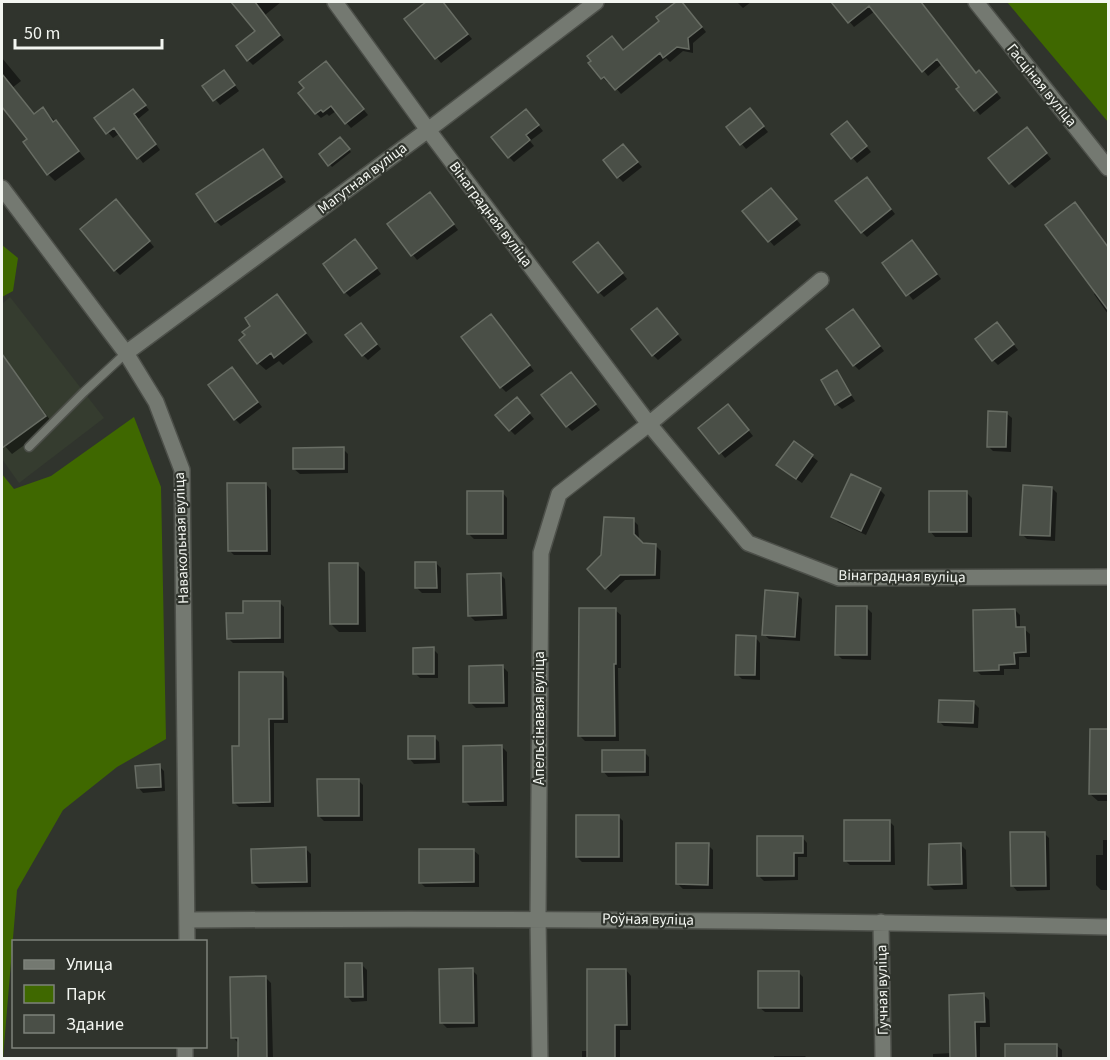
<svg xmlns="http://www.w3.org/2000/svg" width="1110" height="1060" font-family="'Source Sans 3',sans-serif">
  <rect width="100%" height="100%" fill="#30342d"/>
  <path fill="#353c2f" d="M 10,297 L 104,418 L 19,483 L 2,459 L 2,304 Z"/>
  <path fill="#3f6800" d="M 1007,2 L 1108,2 L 1108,122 Z
    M 2,245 L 18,258 L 13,291 L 2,297 Z
    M 134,417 L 161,487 L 166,739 L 117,767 L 63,810 L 17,890 L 3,1058 L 2,1058 L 2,474 L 14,489 L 51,476 Z"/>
  <path fill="#0007" d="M 233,2 L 281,2 L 265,15 L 284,40 L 253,65 L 248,60 L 257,32 Z
    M 429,2 L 442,2 L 472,39 L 441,63 L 406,19 Z
    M 678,2 L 685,5 L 706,32 L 693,43 L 693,53 L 683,51 L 670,62 L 666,58 L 621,94 L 610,81 L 608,83 L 603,78 L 591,63 L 623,52 L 661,21 L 658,18 Z
    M 737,2 L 751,2 L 743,8 Z
    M 833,2 L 897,2 L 900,5 L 904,2 L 920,2 L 976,75 L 984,77 L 1001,98 L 980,115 L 942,64 L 928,76 L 875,11 L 854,27 Z
    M 2,58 L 21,81 L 12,88 L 35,115 L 43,109 L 56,122 L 85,159 L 55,181 L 48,174 L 29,140 L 2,105 Z
    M 330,68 L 368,115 L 351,128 L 336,111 L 329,116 L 327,114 L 321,118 L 316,113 Z
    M 229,77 L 239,91 L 220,105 L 204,86 Z
    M 138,96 L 149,110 L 138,119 L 160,150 L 143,163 L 120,133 L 113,138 L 96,119 Z
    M 754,115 L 768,132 L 746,149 L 728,127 Z
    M 531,116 L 543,131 L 530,141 L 534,146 L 514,162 L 509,157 Z
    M 851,128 L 871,152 L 857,163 L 833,134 Z
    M 1031,134 L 1051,159 L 1015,188 L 1010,183 Z
    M 342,141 L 351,152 L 332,167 L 321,154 Z
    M 263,151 L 286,182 L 221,226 L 216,221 Z
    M 628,151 L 642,167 L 623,182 L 618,177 Z
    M 872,184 L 895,214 L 867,237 L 862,232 Z
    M 776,195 L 801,225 L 774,246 L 744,211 Z
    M 435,199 L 458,230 L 417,260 L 389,225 Z
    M 121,206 L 154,247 L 120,275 L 115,270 Z
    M 1080,209 L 1108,248 L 1108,314 L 1094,294 L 1097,292 Z
    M 360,246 L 381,274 L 350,297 L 345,292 Z
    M 917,247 L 941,279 L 913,300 L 884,263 Z
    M 603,249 L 627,279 L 604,297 L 599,292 Z
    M 284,304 L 313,342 L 283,365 L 279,361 L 266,370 L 258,363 Z
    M 662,315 L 682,340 L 658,360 L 653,355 Z
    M 858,316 L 884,351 L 859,370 L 854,365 Z
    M 496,321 L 534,371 L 506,392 L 501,387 Z
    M 1002,329 L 1018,350 L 998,365 L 993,360 Z
    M 366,330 L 381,349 L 368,360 L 363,355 Z
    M 2,354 L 53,424 L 12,454 L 2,443 Z
    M 836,372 L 855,401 L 842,409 L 836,404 Z
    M 237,374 L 262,407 L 240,424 L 235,419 Z
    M 571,374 L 600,410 L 572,431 L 567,426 Z
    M 522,404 L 534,419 L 515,435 L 510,430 Z
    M 733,411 L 753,436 L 725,458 L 701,428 Z
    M 1006,413 L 1012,418 L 1011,452 L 993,451 L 988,446 Z
    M 794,443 L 818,461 L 802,483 L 783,470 Z
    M 343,449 L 348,454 L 348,473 L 300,474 L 294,469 Z
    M 852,476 L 880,490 L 885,495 L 866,535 L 838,522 L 833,516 Z
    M 266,484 L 271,490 L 271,555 L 234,555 L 229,550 Z
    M 1052,488 L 1057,493 L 1055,541 L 1027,539 L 1022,534 Z
    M 502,492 L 507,498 L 507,539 L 474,539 L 469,534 Z
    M 967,493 L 972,498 L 972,537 L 935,537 L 930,531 Z
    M 633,520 L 638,525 L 639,540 L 642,545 L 656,546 L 661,551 L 660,579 L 625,580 L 611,593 L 589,569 Z
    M 436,563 L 441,568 L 441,593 L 422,593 L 417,588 Z
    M 357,564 L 365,572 L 366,632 L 339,632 L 331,624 Z
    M 500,574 L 505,579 L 507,619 L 475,621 L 470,616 Z
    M 797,594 L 802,599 L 800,641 L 769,639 L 764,634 Z
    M 279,602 L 284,607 L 284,643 L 233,643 L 228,638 Z
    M 867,608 L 872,613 L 871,660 L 842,659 L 837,654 Z
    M 615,610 L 621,615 L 621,668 L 618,668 L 619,741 L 585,741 L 580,736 Z
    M 1015,610 L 1020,615 L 1020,629 L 1024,629 L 1030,634 L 1030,657 L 1019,657 L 1019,669 L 1004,669 L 1004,675 L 981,675 L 976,670 Z
    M 755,637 L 760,643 L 760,680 L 742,679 L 737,674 Z
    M 433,649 L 438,654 L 438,678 L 420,678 L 415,673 Z
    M 503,667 L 508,672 L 508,707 L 476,708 L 471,703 Z
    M 282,673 L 287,678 L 288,723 L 274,723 L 274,807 L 239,807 L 234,802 L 241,748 Z
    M 974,703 L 979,708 L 978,728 L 944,726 L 939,721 Z
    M 1091,731 L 1108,731 L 1108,801 L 1098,801 L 1090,794 Z
    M 434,737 L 439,742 L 440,763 L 414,764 L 409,758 Z
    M 502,747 L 507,752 L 507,806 L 470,806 L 465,801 Z
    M 644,752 L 649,757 L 649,776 L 608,777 L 603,771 Z
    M 159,766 L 164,771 L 165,791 L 143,793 L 138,787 Z
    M 358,780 L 363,785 L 363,821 L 324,821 L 319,816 Z
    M 618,816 L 623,821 L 623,862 L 582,862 L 577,857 Z
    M 889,821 L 894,826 L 895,865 L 850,865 L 845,860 Z
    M 1044,833 L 1049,838 L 1050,890 L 1017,891 L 1012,885 Z
    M 802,837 L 807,843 L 807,857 L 798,857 L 798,880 L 764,881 L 759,876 Z
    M 1103,840 L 1108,840 L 1108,890 L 1101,890 L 1096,885 L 1096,855 L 1103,855 Z
    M 708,845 L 713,850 L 713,889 L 683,889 L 678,884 Z
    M 961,845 L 966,850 L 967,889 L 934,890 L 929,885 L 928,857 Z
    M 306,849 L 311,854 L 311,887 L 259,888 L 253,883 Z
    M 473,850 L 479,855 L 479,887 L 425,887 L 420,882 Z
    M 362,965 L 367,970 L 367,1001 L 352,1002 L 347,996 Z
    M 472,970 L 477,975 L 478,1027 L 447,1028 L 442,1023 Z
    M 626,970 L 631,976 L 631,1030 L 620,1030 L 620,1058 L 582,1058 L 582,1051 L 588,1051 Z
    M 798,972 L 803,977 L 803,1012 L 765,1012 L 759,1007 Z
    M 266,978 L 271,983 L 273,1058 L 239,1058 L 238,1043 L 233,1037 Z
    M 984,995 L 989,1000 L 990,1027 L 980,1027 L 980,1058 L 933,1058 L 933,1054 L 952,1053 Z
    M 1056,1045 L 1062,1050 L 1062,1058 L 1015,1058 Z
    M 774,1056 L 805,1056 L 807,1058 L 774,1058 Z"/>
  <path fill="#4a4f47" stroke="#686d64" stroke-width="1.5" d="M 231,2 L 255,2 L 280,35 L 247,61 L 236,46 L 255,31 Z
    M 426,2 L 443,2 L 468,34 L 435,59 L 404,19 Z
    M 676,2 L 682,2 L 702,27 L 688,38 L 689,49 L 677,47 L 663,58 L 660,53 L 615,90 L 604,77 L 601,79 L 588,63 L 591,61 L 587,56 L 612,36 L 623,50 L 659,21 L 656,17 Z
    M 831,2 L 921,2 L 976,73 L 979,70 L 997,92 L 974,111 L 956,89 L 959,87 L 937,59 L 922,72 L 869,6 L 848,23 Z
    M 326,61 L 364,109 L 345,124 L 331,106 L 323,112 L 321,110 L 315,114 L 298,93 L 304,88 L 299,82 Z
    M 224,70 L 235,85 L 213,101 L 202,86 Z
    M 2,74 L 34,114 L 43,107 L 53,122 L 56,120 L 79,151 L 47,175 L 23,142 L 27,139 L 2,107 Z
    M 133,89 L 146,105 L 134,114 L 156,144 L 137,159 L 114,128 L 106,134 L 94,118 Z
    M 750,108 L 764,126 L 740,145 L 726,127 Z
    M 526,109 L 539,125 L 526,135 L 530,140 L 508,158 L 491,137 Z
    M 847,121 L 867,146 L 851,159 L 831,134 Z
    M 1027,127 L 1047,153 L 1009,184 L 988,158 Z
    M 340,137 L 350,149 L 328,166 L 319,154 Z
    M 623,144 L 638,162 L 617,178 L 603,160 Z
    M 263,149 L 282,177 L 215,222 L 196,194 Z
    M 867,177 L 891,209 L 861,233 L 835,201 Z
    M 771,188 L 797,219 L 768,242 L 742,211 Z
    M 430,192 L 454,224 L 411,256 L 387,224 Z
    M 116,199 L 150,241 L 114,271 L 80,229 Z
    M 1075,202 L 1108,247 L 1108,310 L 1045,225 Z
    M 355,239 L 377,268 L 344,293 L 323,264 Z
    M 912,240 L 937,274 L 906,296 L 882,263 Z
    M 598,242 L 623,273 L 598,293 L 573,262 Z
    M 277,294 L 306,333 L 274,358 L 271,353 L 257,364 L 239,340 L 245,335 L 242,332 L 250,326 L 245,318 Z
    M 657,308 L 678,334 L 652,356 L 631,329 Z
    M 853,309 L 880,346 L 853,366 L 826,329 Z
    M 491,314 L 530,365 L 500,388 L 461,337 Z
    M 997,322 L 1014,344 L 992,361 L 975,339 Z
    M 361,323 L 377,344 L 362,356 L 345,335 Z
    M 2,354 L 46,416 L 2,448 Z
    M 232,367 L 258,402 L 234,420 L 208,385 Z
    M 837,370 L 851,395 L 835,405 L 821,380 Z
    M 571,372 L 596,404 L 566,427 L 541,395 Z
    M 517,397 L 530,413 L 509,431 L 495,415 Z
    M 728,404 L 749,430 L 719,454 L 698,428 Z
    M 988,411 L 1007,412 L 1006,447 L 987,447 Z
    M 794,441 L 813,455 L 796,479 L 776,465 Z
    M 344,447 L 344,469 L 293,469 L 293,448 Z
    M 851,474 L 881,488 L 861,531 L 831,517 Z
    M 227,483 L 266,483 L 267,551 L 228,551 Z
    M 1023,485 L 1052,487 L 1050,536 L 1020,535 Z
    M 467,491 L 503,491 L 503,534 L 467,534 Z
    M 929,491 L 967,491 L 967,532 L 929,532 Z
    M 604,517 L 634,518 L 634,534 L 643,543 L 656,544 L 655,575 L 620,575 L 605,589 L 587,569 L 601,555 Z
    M 415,562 L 436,562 L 437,588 L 415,588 Z
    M 329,563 L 358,563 L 358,624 L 330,624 Z
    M 501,573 L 502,615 L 468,616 L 467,574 Z
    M 765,590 L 798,593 L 795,637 L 762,635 Z
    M 243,601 L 280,601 L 280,638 L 227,639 L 226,613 L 243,613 Z
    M 836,606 L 867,606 L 867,655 L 835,655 Z
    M 579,608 L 616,608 L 616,664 L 614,664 L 615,736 L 578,736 Z
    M 1015,609 L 1016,627 L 1025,627 L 1026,652 L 1014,653 L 1015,664 L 999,665 L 999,670 L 974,671 L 973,610 Z
    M 736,635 L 756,636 L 755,675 L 735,675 Z
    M 434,647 L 434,674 L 413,674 L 413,648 Z
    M 503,665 L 504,703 L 469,703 L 469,666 Z
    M 239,672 L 283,672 L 283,719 L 269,719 L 270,802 L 233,803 L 232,746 L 239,746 Z
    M 939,700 L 974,701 L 973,723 L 938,722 Z
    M 1090,729 L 1108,729 L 1108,794 L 1089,794 Z
    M 408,736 L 435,736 L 435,759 L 408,759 Z
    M 502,745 L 503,801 L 463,802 L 463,746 Z
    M 602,750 L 645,750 L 645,772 L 602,772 Z
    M 160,764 L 161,787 L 137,788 L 135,766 Z
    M 317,779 L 359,779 L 359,816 L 318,816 Z
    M 576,815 L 619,815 L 619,857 L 576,857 Z
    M 844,820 L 890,820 L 890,861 L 844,861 Z
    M 1010,832 L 1045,832 L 1046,886 L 1011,886 Z
    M 757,836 L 803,836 L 803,853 L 794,853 L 794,876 L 757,876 Z
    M 676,843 L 709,843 L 708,885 L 676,884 Z
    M 961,843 L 962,884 L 928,885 L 929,844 Z
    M 306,847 L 307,882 L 252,883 L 251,849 Z
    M 419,849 L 474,849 L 474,882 L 419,883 Z
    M 345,963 L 362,963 L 363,997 L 345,997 Z
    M 473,968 L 474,1023 L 440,1023 L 439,969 Z
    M 587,969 L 626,969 L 627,1025 L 615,1025 L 615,1059 L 587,1059 Z
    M 758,971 L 799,971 L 799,1008 L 758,1008 Z
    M 266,976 L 267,1059 L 238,1059 L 238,1038 L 231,1038 L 230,977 Z
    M 984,993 L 985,1022 L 975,1022 L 976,1059 L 950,1059 L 949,995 Z
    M 1005,1044 L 1057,1044 L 1057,1059 L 1005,1059 Z"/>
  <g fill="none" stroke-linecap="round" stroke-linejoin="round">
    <defs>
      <path id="service" d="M 29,447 L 84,392 L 126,353"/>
      <path id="minor" d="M 335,2 L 428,130 L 649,424 L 748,543 L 839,578 L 1108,577
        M 976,2 L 1108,168
        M 2,188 L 126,353 L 156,402 L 182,470 L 187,942
        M 126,353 L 428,130 L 596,2
        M 187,920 C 494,918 801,920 1108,927
        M 881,922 L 883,1058
        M 185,1058 L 185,1046
        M 540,1058 L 538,918 L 541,553 L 559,494 L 649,424 L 821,280"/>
    </defs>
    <use href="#service" stroke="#4d504a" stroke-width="11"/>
    <use href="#minor" stroke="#4d504a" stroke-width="18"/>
    <use href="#service" stroke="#747971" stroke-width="8"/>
    <use href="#minor" stroke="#747971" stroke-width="15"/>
  </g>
  <g text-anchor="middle" stroke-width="4.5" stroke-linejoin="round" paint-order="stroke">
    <g font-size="15" fill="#f3f6f1" stroke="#30342d">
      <text transform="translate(1042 85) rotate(51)" y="5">Гасціная вуліца</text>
      <text transform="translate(362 178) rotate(-37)" y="5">Магутная вуліца</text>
      <text transform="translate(491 214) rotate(53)" y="5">Вінаградная вуліца</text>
      <text transform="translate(181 538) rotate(-92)" y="5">Навакольная вуліца</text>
      <text transform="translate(902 576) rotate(1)" y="5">Вінаградная вуліца</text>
      <text transform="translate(539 718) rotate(-90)" y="5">Апельсінавая вуліца</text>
      <text transform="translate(648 919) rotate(1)" y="5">Роўная вуліца</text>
      <text transform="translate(882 990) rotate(-91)" y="5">Гучная вуліца</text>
    </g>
  </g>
  <rect width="1110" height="1060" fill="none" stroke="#f3f6f1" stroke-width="6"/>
  <rect x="12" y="940" width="195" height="108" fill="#30342d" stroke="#7e827b" stroke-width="1.5"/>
  <rect x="24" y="960" width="30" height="9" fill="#747971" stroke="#7e827b" stroke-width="1.5"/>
  <text x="66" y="970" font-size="18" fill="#f3f6f1">Улица</text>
  <rect x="24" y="985" width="30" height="18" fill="#3f6800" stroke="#7e827b" stroke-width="1.5"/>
  <text x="66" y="1000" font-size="18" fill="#f3f6f1">Парк</text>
  <rect x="24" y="1015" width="30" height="18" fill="#4a4f47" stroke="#7e827b" stroke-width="1.5"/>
  <text x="66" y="1030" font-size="18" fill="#f3f6f1">Здание</text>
  <path d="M15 39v9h147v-9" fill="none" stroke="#f3f6f1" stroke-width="3"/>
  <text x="24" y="39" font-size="18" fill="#f3f6f1" stroke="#30342d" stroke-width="4.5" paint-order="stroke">50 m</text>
</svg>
